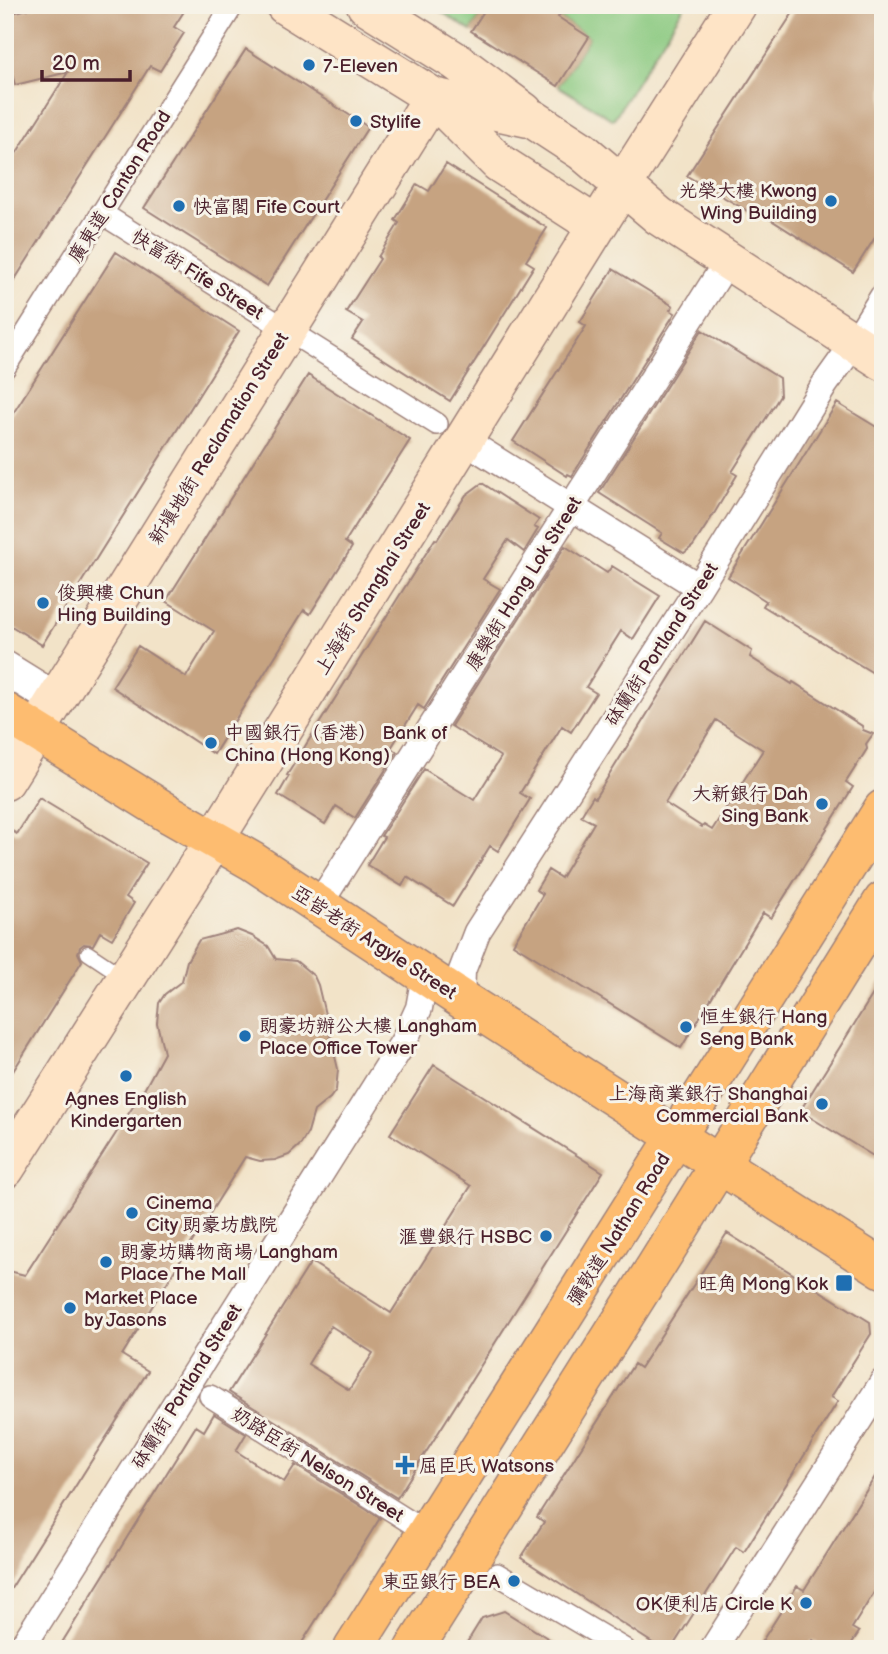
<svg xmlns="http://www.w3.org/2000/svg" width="888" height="1654" font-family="'Balsamiq Sans','LXGW WenKai TC',sans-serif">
  <rect width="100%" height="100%" fill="#f7f3e8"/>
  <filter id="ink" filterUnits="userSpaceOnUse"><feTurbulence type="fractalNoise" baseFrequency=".0143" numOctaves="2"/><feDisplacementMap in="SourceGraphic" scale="14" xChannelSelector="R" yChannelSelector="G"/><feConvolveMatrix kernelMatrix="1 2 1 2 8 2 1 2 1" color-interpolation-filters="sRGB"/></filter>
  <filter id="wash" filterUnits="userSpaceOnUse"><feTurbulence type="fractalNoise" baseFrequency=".00686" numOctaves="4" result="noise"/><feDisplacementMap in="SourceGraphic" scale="28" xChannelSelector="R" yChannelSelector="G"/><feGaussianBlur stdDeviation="1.57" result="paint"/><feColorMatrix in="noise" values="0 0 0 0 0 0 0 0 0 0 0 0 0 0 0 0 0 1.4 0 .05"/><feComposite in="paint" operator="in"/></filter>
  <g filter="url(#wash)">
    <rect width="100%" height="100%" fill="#f2e3c8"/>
    <path fill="#8ac980" stroke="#6a7456" stroke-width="2" d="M 431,5 L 488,5 L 471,31 Z
      M 566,5 L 685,5 L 613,120 L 558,86 L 589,37 L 558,17 Z"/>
    <g id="blocks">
      <path fill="#c6a381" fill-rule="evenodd" d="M 43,5 L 188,5 L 174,27 L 184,33 L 160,71 L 150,66 L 5,295 L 5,171 L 68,72 L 15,85 L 5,47 L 5,15 Z
        M 488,5 L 566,5 L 558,17 L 589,37 L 558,86 L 471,31 Z
        M 798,5 L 883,5 L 883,225 L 853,272 L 754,209 L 751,213 L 687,176 Z
        M 246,49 L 368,127 L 267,286 L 144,208 Z
        M 446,164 L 547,228 L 526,261 L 534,266 L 450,401 L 352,339 L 363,322 L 346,312 L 380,259 L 378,257 L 399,223 L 395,220 L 417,184 L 429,191 Z
        M 116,252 L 239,331 L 42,645 L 5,622 L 5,426 Z
        M 613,269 L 673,306 L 670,310 L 675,313 L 572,476 L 568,474 L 567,476 L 513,441 L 586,326 L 580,322 Z
        M 702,330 L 779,378 L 780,396 L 732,472 L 737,475 L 715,512 L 693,546 L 684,553 L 659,538 L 662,533 L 599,493 Z
        M 308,375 L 410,440 L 345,542 L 352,547 L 310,614 L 304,610 L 214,754 L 112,687 L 138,646 L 186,677 L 214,631 L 166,601 Z
        M 837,403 L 883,431 L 883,679 L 763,606 L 766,601 L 728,577 Z
        M 482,483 L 539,520 L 534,527 L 538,529 L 524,552 L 508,540 L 483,579 L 500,589 L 424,709 L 418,705 L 391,748 L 397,752 L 355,818 L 336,806 L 325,824 L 278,795 L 289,776 L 287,775 L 435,539 L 437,540 L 466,495 Z
        M 565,546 L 607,573 L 612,566 L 660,596 L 633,639 L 621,631 L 586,687 L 596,693 L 571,732 L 562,726 L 520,793 L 530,799 L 498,851 L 490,846 L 453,906 L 407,877 L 402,886 L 367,865 L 384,837 L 381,836 L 424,769 L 474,800 L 501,757 L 451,726 Z
        M 705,621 L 752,651 L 750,657 L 792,684 L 793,682 L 862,726 L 863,730 L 873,734 L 866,744 L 867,749 L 846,782 L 853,787 L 771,918 L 763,913 L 681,1048 L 513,944 L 543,894 L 536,890 L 548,870 L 561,878 L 594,823 L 581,816 L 593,796 L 595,798 ZM 716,720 L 763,750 L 712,830 L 704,825 L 702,827 L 665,803 Z
        M 39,798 L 147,863 L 126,897 L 134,903 L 112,939 L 100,932 L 93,945 L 84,944 L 80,947 L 78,953 L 82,961 L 5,1084 L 5,826 L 17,834 Z
        M 237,930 L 252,936 L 268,946 L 276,959 L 296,961 L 314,976 L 318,985 L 338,1069 L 336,1090 L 330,1098 L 314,1111 L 308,1132 L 301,1144 L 289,1155 L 275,1160 L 260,1161 L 245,1157 L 122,1355 L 148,1371 L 5,1598 L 5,1270 L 25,1275 L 145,1088 L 164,1053 L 157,1023 L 159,1003 L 165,994 L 182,981 L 187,961 L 199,940 Z
        M 883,978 L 883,1162 L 800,1111 Z
        M 434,1065 L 603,1172 L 397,1498 L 229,1392 L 311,1262 L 391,1313 L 471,1186 L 390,1134 ZM 331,1326 L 373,1353 L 349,1390 L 308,1364 Z
        M 727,1233 L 870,1322 L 871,1334 L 831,1397 L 838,1401 L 744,1552 L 736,1547 L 671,1649 L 662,1649 L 521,1558 L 544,1522 L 537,1517 L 572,1462 L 634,1364 L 640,1368 Z
        M 214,1414 L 246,1434 L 236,1451 L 284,1482 L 295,1465 L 380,1518 L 298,1649 L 58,1649 L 196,1426 L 204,1431 Z
        M 883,1464 L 883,1578 L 852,1628 L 859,1632 L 848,1649 L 827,1649 L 813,1640 L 809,1645 L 815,1649 L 757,1649 L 797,1586 L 804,1590 Z
        M 504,1611 L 565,1649 L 463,1649 L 482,1618 Z"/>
    </g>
  </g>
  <g filter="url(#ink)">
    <use href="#blocks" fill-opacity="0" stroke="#9e817a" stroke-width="2"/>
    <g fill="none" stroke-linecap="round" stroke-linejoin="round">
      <defs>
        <path id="service" d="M 88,953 L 124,977"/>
        <path id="pedestrian" d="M 101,213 L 437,424
          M 5,367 L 233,5
          M 210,1396 L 426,1532
          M 497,1574 L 624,1649"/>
        <path id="minor" d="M 464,440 L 699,587
          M 318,906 L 728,260
          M 461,999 L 462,971 L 477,932 L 699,587 L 825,384 L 855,342 L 883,297
          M 21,1649 L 404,1041 L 419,1008 L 425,975
          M 713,1649 L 883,1382"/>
        <path id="tertiary" d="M 5,668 L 55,699"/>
        <path id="secondary" d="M 285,5 L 433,97 L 533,119 L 582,151 L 659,216 L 883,361
          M 366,5 L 457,62 L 524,112
          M 433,97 L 499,163 L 597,226
          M 5,781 L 433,97
          M 5,1169 L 215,839 L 622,186 L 737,5"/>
        <path id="primary" d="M 5,712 L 171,815 L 252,861 L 461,999 L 883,1269
          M 353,1649 L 883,809
          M 414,1649 L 656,1266 L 883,901"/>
      </defs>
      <use href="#service" stroke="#9e817a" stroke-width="17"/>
      <use href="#pedestrian" stroke="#9e817a" stroke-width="24"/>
      <use href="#minor" stroke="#9e817a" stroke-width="29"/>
      <use href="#tertiary" stroke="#9e817a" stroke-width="36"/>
      <use href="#secondary" stroke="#9e817a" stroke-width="41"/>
      <use href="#primary" stroke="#9e817a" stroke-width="41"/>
      <use href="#service" stroke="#fff" stroke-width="14"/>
      <use href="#pedestrian" stroke="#fff" stroke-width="21"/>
      <use href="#minor" stroke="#fff" stroke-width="26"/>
      <use href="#tertiary" stroke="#fff" stroke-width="33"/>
      <use href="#secondary" stroke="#fee4c6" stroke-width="38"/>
      <use href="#primary" stroke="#fdbc70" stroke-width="38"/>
    </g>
  </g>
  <g fill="#1f6fb2" stroke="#f7f3e8" stroke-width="2.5">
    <circle cx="309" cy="65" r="7"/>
    <circle cx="356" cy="121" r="7"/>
    <circle cx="831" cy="201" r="7"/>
    <circle cx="179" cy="206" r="7"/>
    <circle cx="43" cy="603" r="7"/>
    <circle cx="211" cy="743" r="7"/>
    <circle cx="822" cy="804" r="7"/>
    <circle cx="686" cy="1027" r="7"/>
    <circle cx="245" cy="1036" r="7"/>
    <circle cx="126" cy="1076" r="7"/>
    <circle cx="822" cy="1104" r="7"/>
    <circle cx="132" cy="1213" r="7"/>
    <circle cx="546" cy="1236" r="7"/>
    <circle cx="106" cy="1262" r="7"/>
    <rect x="835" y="1274" width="18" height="18" rx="3.5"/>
    <circle cx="70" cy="1308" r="7"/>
    <path d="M401.5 1454.5h7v7h7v7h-7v7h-7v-7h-7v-7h7z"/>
    <circle cx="514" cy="1581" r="7"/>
    <circle cx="806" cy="1603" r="7"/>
  </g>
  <g text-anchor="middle" stroke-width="6" stroke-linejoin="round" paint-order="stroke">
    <g font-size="19" fill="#4a1f2b" stroke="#f7f3e8" text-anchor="start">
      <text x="323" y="72">7-Eleven</text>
      <text x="370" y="128">Stylife</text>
      <text x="817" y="197" text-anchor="end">光榮大樓 Kwong<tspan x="817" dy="22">Wing Building</tspan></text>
      <text x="193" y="213">快富閣 Fife Court</text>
      <text x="57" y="599">俊興樓 Chun<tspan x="57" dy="22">Hing Building</tspan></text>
      <text x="225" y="739">中國銀行（香港） Bank of<tspan x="225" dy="22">China (Hong Kong)</tspan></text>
      <text x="808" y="800" text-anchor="end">大新銀行 Dah<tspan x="808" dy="22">Sing Bank</tspan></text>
      <text x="700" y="1023">恒生銀行 Hang<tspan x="700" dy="22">Seng Bank</tspan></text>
      <text x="259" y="1032">朗豪坊辦公大樓 Langham<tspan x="259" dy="22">Place Office Tower</tspan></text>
      <text x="808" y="1100" text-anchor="end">上海商業銀行 Shanghai<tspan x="808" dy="22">Commercial Bank</tspan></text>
      <text x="126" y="1105" text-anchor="middle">Agnes English<tspan x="126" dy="22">Kindergarten</tspan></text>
      <text x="146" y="1209">Cinema<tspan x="146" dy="22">City 朗豪坊戲院</tspan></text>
      <text x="532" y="1243" text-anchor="end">滙豐銀行 HSBC</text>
      <text x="120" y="1258">朗豪坊購物商場 Langham<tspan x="120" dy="22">Place The Mall</tspan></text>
      <text x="828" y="1290" text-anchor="end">旺角 Mong Kok</text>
      <text x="84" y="1304">Market Place<tspan x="84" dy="22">by Jasons</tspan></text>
      <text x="419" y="1472">屈臣氏 Watsons</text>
      <text x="500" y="1588" text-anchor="end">東亞銀行 BEA</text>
      <text x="792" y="1610" text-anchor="end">OK便利店 Circle K</text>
    </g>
    <g font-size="19" fill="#4a1f2b" stroke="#f7f3e8">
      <text transform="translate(119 186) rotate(-58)" y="7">廣東道 Canton Road</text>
      <text transform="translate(198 274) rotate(32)" y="7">快富街 Fife Street</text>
      <text transform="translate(218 438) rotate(-58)" y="7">新填地街 Reclamation Street</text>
      <text transform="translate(523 583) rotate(-58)" y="7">康樂街 Hong Lok Street</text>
      <text transform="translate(372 588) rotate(-58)" y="7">上海街 Shanghai Street</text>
      <text transform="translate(661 644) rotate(-57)" y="7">砵蘭街 Portland Street</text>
      <text transform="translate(375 942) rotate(33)" y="7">亞皆老街 Argyle Street</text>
      <text transform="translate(618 1229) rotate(-58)" y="7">彌敦道 Nathan Road</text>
      <text transform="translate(186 1386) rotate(-58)" y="7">砵蘭街 Portland Street</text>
      <text transform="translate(318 1464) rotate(32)" y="7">奶路臣街 Nelson Street</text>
    </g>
  </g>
  <rect width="888" height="1654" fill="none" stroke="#f7f3e8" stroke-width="28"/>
  <path d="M42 70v10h88v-10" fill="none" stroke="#4a1f2b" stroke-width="3.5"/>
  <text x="52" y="70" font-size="21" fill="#4a1f2b" stroke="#f7f3e8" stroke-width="5" paint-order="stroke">20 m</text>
</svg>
